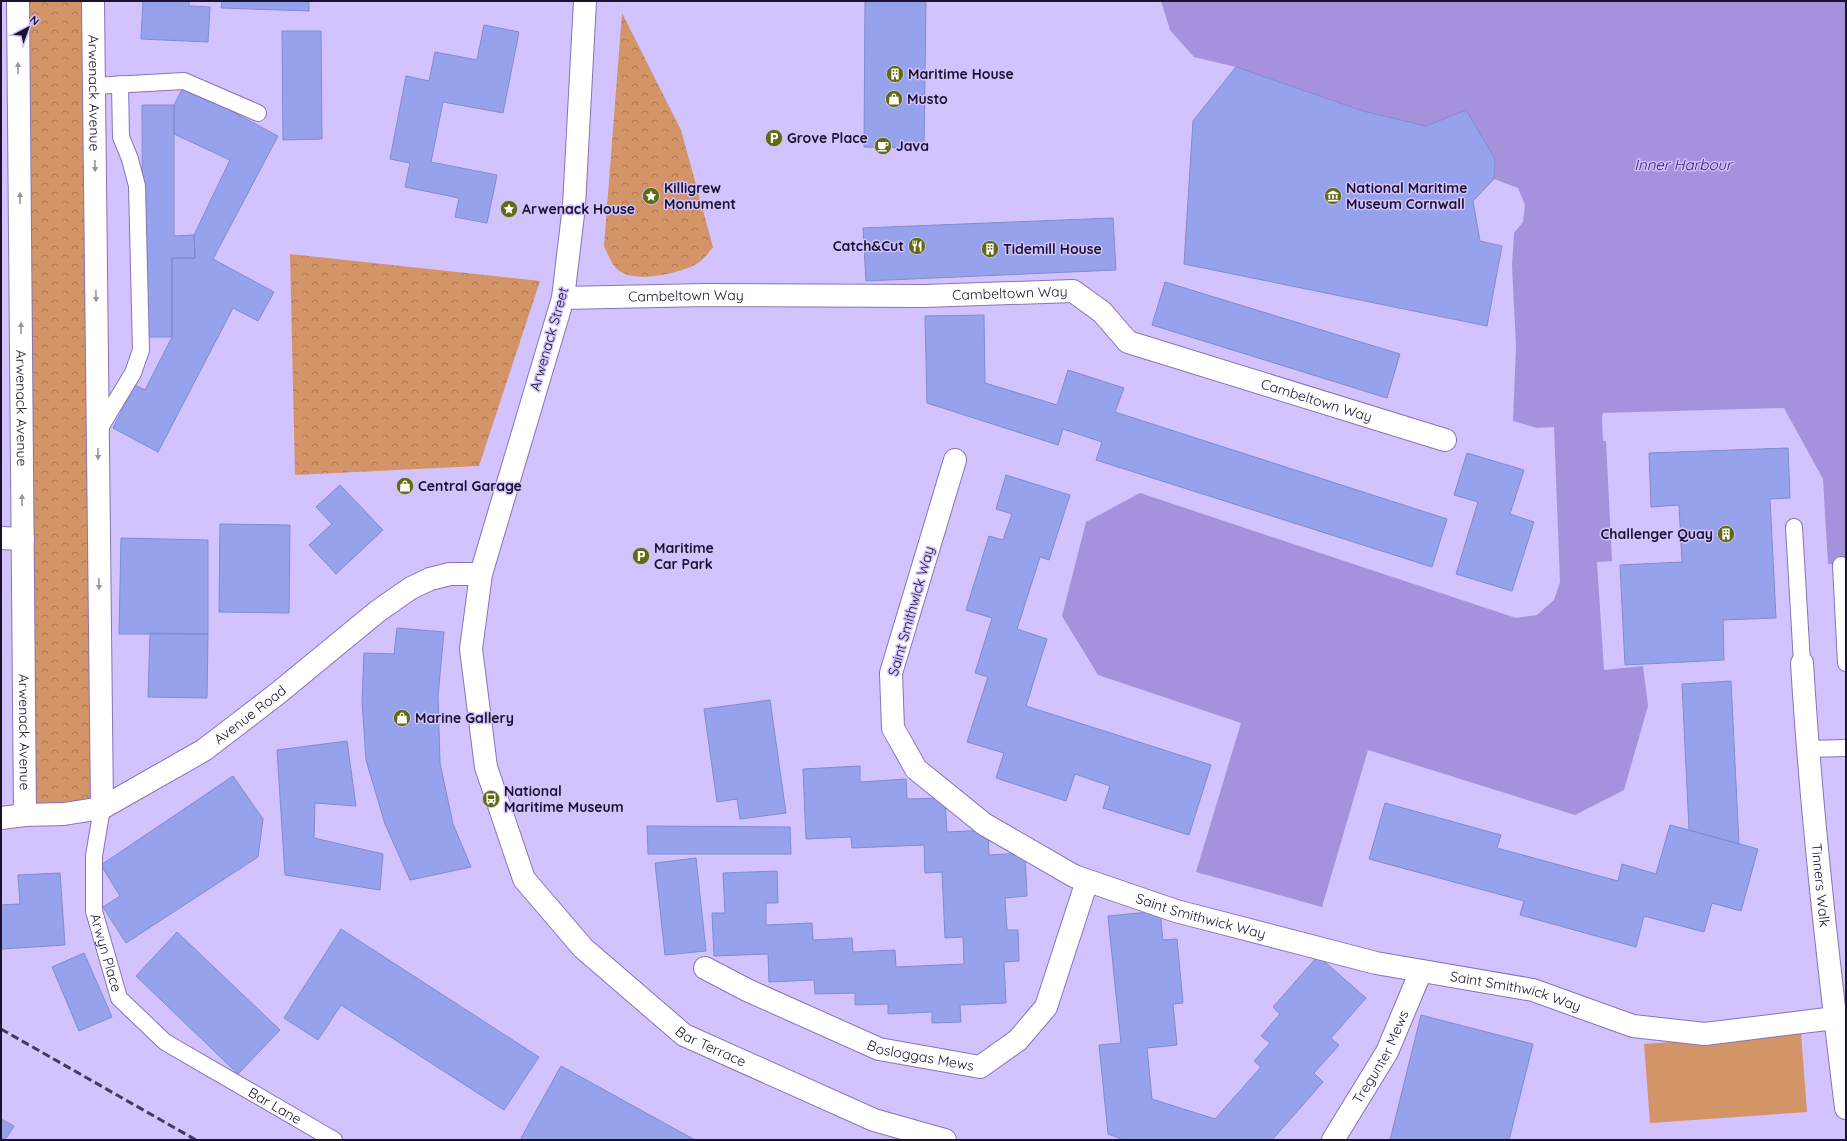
<svg xmlns="http://www.w3.org/2000/svg" width="1847" height="1141" font-family="Quicksand,sans-serif">
  <defs>
    <pattern id="park-crowns" width="20" height="18" patternUnits="userSpaceOnUse"><rect width="20" height="18" fill="#d39467"/><path d="M2 6a3 3 0 1 1 6 0M12 15a3 3 0 1 1 6 0" fill="none" stroke="#aa7855"/></pattern>
  </defs>
  <rect width="100%" height="100%" fill="#d2c3fe"/>
  <path fill="url(#park-crowns)" d="M 24,1 L 88,1 L 97,805 L 31,807 Z
    M 622,13 L 681,130 L 713,247 C 709,252 704,259 698,263 C 682,273 640,282 623,273 C 612,268 609,256 604,246 Z
    M 290,254 L 540,281 L 479,466 L 295,475 Z"/>
  <path fill="#d39467" d="M 1801,1033 L 1807,1112 L 1650,1123 L 1644,1044 Z"/>
  <path fill="#a691dc" d="M 1161,1 L 1846,1 L 1846,565 L 1828,564 L 1823,479 L 1784,408 L 1603,413 L 1602,418 L 1603,441 L 1606,441 L 1612,561 L 1597,562 L 1604,670 L 1643,666 L 1648,706 L 1624,790 L 1575,815 L 1368,750 L 1322,907 L 1196,872 L 1241,723 L 1098,675 L 1062,616 L 1086,522 L 1140,493 L 1516,618 L 1537,615 L 1554,600 L 1560,582 L 1554,427 L 1537,428 L 1513,421 L 1516,346 L 1512,266 L 1514,233 L 1523,222 L 1525,205 L 1518,188 L 1494,179 L 1495,159 L 1466,111 L 1426,126 L 1363,111 L 1236,67 L 1194,57 L 1170,30 Z"/>
  <path fill="#96a2ec" stroke="#808bd0" d="M 143,1 L 189,1 L 189,6 L 210,7 L 208,42 L 141,39 Z
    M 222,1 L 309,1 L 309,11 L 221,8 Z
    M 865,1 L 926,1 L 924,148 L 864,147 Z
    M 484,25 L 519,32 L 503,113 L 443,102 L 431,162 L 497,175 L 487,223 L 455,217 L 459,198 L 405,187 L 410,163 L 390,159 L 406,76 L 429,81 L 435,52 L 477,60 Z
    M 282,31 L 321,31 L 322,139 L 283,140 Z
    M 1236,67 L 1363,111 L 1426,126 L 1466,110 L 1495,159 L 1494,179 L 1473,201 L 1480,241 L 1502,246 L 1487,326 L 1184,264 L 1193,121 Z
    M 184,86 L 278,136 L 213,259 L 274,292 L 258,321 L 233,308 L 158,452 L 113,428 L 135,385 L 145,390 L 172,337 L 172,258 L 195,258 L 194,235 L 230,160 L 174,134 L 174,105 Z
    M 142,105 L 174,105 L 174,236 L 194,235 L 195,258 L 172,258 L 172,337 L 143,337 Z
    M 1113,218 L 1116,270 L 866,281 L 863,228 Z
    M 1165,282 L 1400,354 L 1387,398 L 1152,325 Z
    M 984,315 L 985,383 L 1057,405 L 1068,370 L 1124,388 L 1115,412 L 1447,519 L 1432,567 L 1096,460 L 1102,442 L 1063,429 L 1058,445 L 927,403 L 925,316 Z
    M 1788,448 L 1790,498 L 1770,499 L 1776,618 L 1723,620 L 1724,660 L 1625,665 L 1620,565 L 1682,562 L 1679,505 L 1651,507 L 1649,453 Z
    M 1467,453 L 1524,470 L 1510,514 L 1534,522 L 1512,591 L 1456,574 L 1478,502 L 1454,495 Z
    M 1006,475 L 1070,495 L 1049,560 L 1040,557 L 1017,629 L 1047,639 L 1026,706 L 1211,765 L 1189,835 L 1103,808 L 1110,786 L 1075,774 L 1066,801 L 996,778 L 1004,753 L 967,742 L 988,677 L 975,673 L 992,618 L 966,610 L 989,536 L 1003,540 L 1012,514 L 996,509 Z
    M 340,485 L 383,530 L 336,574 L 309,545 L 332,524 L 316,507 Z
    M 220,524 L 290,525 L 289,613 L 219,612 Z
    M 121,538 L 208,540 L 208,634 L 119,634 Z
    M 397,628 L 444,632 L 438,696 L 440,763 L 453,824 L 471,867 L 410,880 L 385,824 L 366,760 L 362,701 L 364,653 L 394,654 Z
    M 150,633 L 208,634 L 207,698 L 148,697 Z
    M 1731,681 L 1739,844 L 1689,830 L 1682,684 Z
    M 770,700 L 786,813 L 740,819 L 737,799 L 717,802 L 704,709 Z
    M 347,741 L 356,806 L 315,803 L 314,838 L 383,854 L 380,890 L 285,875 L 277,750 Z
    M 860,766 L 860,782 L 906,779 L 907,799 L 945,798 L 947,832 L 988,830 L 989,855 L 1025,853 L 1027,896 L 1005,898 L 1007,930 L 1018,930 L 1019,961 L 1004,962 L 1006,1003 L 960,1005 L 961,1022 L 932,1023 L 932,1012 L 888,1014 L 888,1004 L 855,1005 L 855,993 L 815,994 L 814,980 L 769,982 L 768,954 L 714,956 L 712,913 L 725,913 L 723,873 L 777,871 L 778,903 L 766,903 L 766,925 L 812,923 L 813,940 L 852,938 L 853,952 L 895,950 L 896,967 L 964,964 L 963,937 L 945,938 L 942,872 L 925,873 L 924,845 L 852,848 L 851,837 L 806,839 L 803,769 Z
    M 233,776 L 263,819 L 258,857 L 126,943 L 103,907 L 120,896 L 101,865 Z
    M 1385,803 L 1501,835 L 1497,848 L 1618,881 L 1622,864 L 1656,874 L 1670,825 L 1758,849 L 1741,911 L 1712,903 L 1704,932 L 1644,916 L 1636,947 L 1520,915 L 1524,901 L 1369,859 Z
    M 647,826 L 790,827 L 791,854 L 648,854 Z
    M 696,858 L 706,951 L 665,955 L 655,863 Z
    M 60,873 L 65,945 L 1,949 L 1,905 L 20,904 L 18,875 Z
    M 1160,911 L 1163,940 L 1177,939 L 1183,1003 L 1173,1004 L 1177,1045 L 1147,1048 L 1152,1099 L 1215,1119 L 1261,1067 L 1254,1061 L 1270,1043 L 1261,1036 L 1280,1014 L 1273,1007 L 1318,956 L 1366,998 L 1331,1038 L 1339,1045 L 1314,1073 L 1323,1082 L 1272,1140 L 1124,1140 L 1108,1134 L 1099,1045 L 1121,1043 L 1108,916 Z
    M 341,929 L 539,1057 L 504,1110 L 341,1005 L 318,1040 L 284,1018 Z
    M 177,932 L 280,1030 L 238,1074 L 136,976 Z
    M 84,953 L 112,1017 L 79,1031 L 52,967 Z
    M 1421,1015 L 1533,1044 L 1509,1140 L 1390,1140 Z
    M 561,1066 L 695,1140 L 525,1140 L 521,1138 Z
    M 1,1119 L 14,1126 L 5,1140 L 1,1140 Z"/>
  <g fill="none" stroke-linecap="round" stroke-linejoin="round">
    <defs>
      <g id="lane">
        <path d="M 94,86 L 184,81 L 258,113"/>
        <path d="M 98,431 L 133,373 L 141,350 L 137,186 L 130,159 L 121,137 L 120,84"/>
        <path d="M 1794,527 L 1802,663"/>
        <path d="M 1841,565 L 1846,663"/>
        <path d="M 1807,749 L 1846,748"/>
        <path id="s1" d="M 102,808 L 94,856 L 94,911 L 119,998 L 165,1042 L 334,1140"/>
      </g>
      <g id="street">
        <path id="s2" d="M 18,1 L 25,815"/>
        <path id="s3" d="M 93,1 L 102,808"/>
        <path id="s4" d="M 563,298 L 705,295 L 924,296 L 1073,291 L 1102,312 L 1128,342 L 1445,440"/>
        <path id="s5" d="M 955,460 L 891,673 L 893,728 L 916,769 L 984,824 L 1074,876 L 1176,911 L 1376,963 L 1533,990 L 1633,1026 L 1705,1034 L 1835,1018"/>
        <path d="M 1,538 L 23,539"/>
        <path id="s6" d="M 1802,663 C 1811,811 1828,960 1846,1108"/>
        <path id="s7" d="M 705,968 L 747,990 L 879,1049 L 980,1067 L 1018,1040 L 1046,1007 L 1087,881"/>
        <path id="s8" d="M 1333,1140 L 1387,1052 L 1421,971"/>
      </g>
      <g id="secondary">
        <path id="s9" d="M 585,1 L 574,206 L 563,298 L 481,574 L 471,649 L 486,767 L 524,879 L 583,948 L 684,1035 L 874,1120 L 945,1140"/>
        <path id="s10" d="M 1,818 L 25,815 L 64,814 L 102,808 L 204,750 L 277,694 L 378,611 L 411,588 L 430,579 L 450,574 L 481,574"/>
      </g>
    </defs>
    <use href="#lane" stroke="#8774b8" stroke-width="18"/>
    <use href="#street" stroke="#8774b8" stroke-width="24"/>
    <use href="#secondary" stroke="#8774b8" stroke-width="24"/>
    <use href="#lane" stroke="#fff" stroke-width="16"/>
    <use href="#street" stroke="#fff" stroke-width="22"/>
    <use href="#secondary" stroke="#fff" stroke-width="22"/>
    <path stroke="#443a5d" stroke-width="3" stroke-dasharray="8 4" stroke-linecap="butt" d="M 1,1029 L 196,1140"/>
  </g>
  <defs><path id="oneway-solid" d="M-6-.8H1V-3.2L6.5 0L1 3.2V.8H-6Z"/></defs>
  <g fill="#9895a1">
    <use href="#oneway-solid" transform="translate(18 68) rotate(-90)"/>
    <use href="#oneway-solid" transform="translate(95 166) rotate(89)"/>
    <use href="#oneway-solid" transform="translate(20 198) rotate(-90)"/>
    <use href="#oneway-solid" transform="translate(96 296) rotate(89)"/>
    <use href="#oneway-solid" transform="translate(21 328) rotate(-90)"/>
    <use href="#oneway-solid" transform="translate(98 454) rotate(89)"/>
    <use href="#oneway-solid" transform="translate(22 500) rotate(-90)"/>
    <use href="#oneway-solid" transform="translate(99 584) rotate(89)"/>
  </g>
  <defs>
    <symbol id="building-disc" viewBox="-11 -11 22 22"><circle r="9.5" fill="#606a0f" stroke="#d2c3fe"/><path d="M-4-6H4V6H1V3H-1V6H-4ZM-2.5-4.3h1.7v1.8h-1.7ZM.8-4.3h1.7v1.8H.8ZM-2.5-1h1.7V.8h-1.7ZM.8-1h1.7V.8H.8Z" fill="#fff"/></symbol>
    <symbol id="shop-disc" viewBox="-11 -11 22 22"><circle r="9.5" fill="#606a0f" stroke="#d2c3fe"/><path d="M-5-2.5h2.3a2.7 3.5 0 0 1 5.4 0H5L5.5 6h-11ZM-1.5-2.5h3a1.5 2.3 0 0 0-3 0Z" fill="#fff"/></symbol>
    <symbol id="parking-disc" viewBox="-11 -11 22 22"><circle r="9.5" fill="#606a0f" stroke="#d2c3fe"/><path d="M-3.5-5.5H1a3.5 3.5 0 0 1 0 7H-1V5.5H-3.5ZM-1-3.4V-.6H.8a1.4 1.4 0 0 0 0-2.8Z" fill="#fff"/></symbol>
    <symbol id="cafe-disc" viewBox="-11 -11 22 22"><circle r="9.5" fill="#606a0f" stroke="#d2c3fe"/><path d="M-5.5-4.5H6V0H3Q3 3.5 0 3.5H-2.5Q-5.5 3.5-5.5 0ZM3-3.2v2h1.7v-2ZM-6 4.5H4V6H-6Z" fill="#fff"/></symbol>
    <symbol id="sight-disc" viewBox="-11 -11 22 22"><circle r="9.5" fill="#606a0f" stroke="#d2c3fe"/><path d="M0-6L1.8-2.2L6-1.7L2.9 1.2L3.7 5.4L0 3.3L-3.7 5.4L-2.9 1.2L-6-1.7L-1.8-2.2Z" fill="#fff"/></symbol>
    <symbol id="museum-disc" viewBox="-11 -11 22 22"><circle r="9.5" fill="#606a0f" stroke="#d2c3fe"/><path d="M0-6L6-3V-2H-6V-3ZM-5-1h2V3h-2ZM-1-1h2V3h-2ZM3-1h2V3H3ZM-6 4H6V6H-6Z" fill="#fff"/></symbol>
    <symbol id="restaurant-disc" viewBox="-11 -11 22 22"><circle r="9.5" fill="#606a0f" stroke="#d2c3fe"/><path d="M-5-6h1v4h1v-4h1v4h1v-4h1v5L-1.5 .5V6h-2V.5L-5-1ZM5-6V6H3V1.5H1.5Q1.5-4 5-6Z" fill="#fff"/></symbol>
    <symbol id="bus-disc" viewBox="-11 -11 22 22"><circle r="9.5" fill="#606a0f" stroke="#d2c3fe"/><path d="M-5-6H5V4H4V6H2V4H-2V6H-4V4H-5ZM-3.5-4V0h7V-4ZM-3.5 1.2v1.5H-2V1.2ZM2 1.2v1.5H3.5V1.2Z" fill="#fff"/></symbol>
  </defs>
  <g fill-rule="evenodd">
    <use href="#building-disc" x="885" y="64" width="20" height="20"/>
    <use href="#shop-disc" x="884" y="89" width="20" height="20"/>
    <use href="#parking-disc" x="764" y="128" width="20" height="20"/>
    <use href="#cafe-disc" x="873" y="136" width="20" height="20"/>
    <use href="#sight-disc" x="641" y="186" width="20" height="20"/>
    <use href="#museum-disc" x="1323" y="186" width="20" height="20"/>
    <use href="#sight-disc" x="499" y="199" width="20" height="20"/>
    <use href="#restaurant-disc" x="907" y="236" width="20" height="20"/>
    <use href="#building-disc" x="980" y="239" width="20" height="20"/>
    <use href="#shop-disc" x="395" y="476" width="20" height="20"/>
    <use href="#building-disc" x="1716" y="524" width="20" height="20"/>
    <use href="#parking-disc" x="631" y="546" width="20" height="20"/>
    <use href="#shop-disc" x="392" y="708" width="20" height="20"/>
    <use href="#bus-disc" x="481" y="789" width="20" height="20"/>
  </g>
  <g text-anchor="middle" stroke-width="3" stroke-linejoin="round" paint-order="stroke">
    <g font-size="14" font-weight="bold" fill="#1b132e" stroke="#d2c3fe" text-anchor="start">
      <text x="908" y="79">Maritime House</text>
      <text x="907" y="104">Musto</text>
      <text x="787" y="143">Grove Place</text>
      <text x="896" y="151">Java</text>
      <text x="664" y="193">Killigrew<tspan x="664" dy="16">Monument</tspan></text>
      <text x="1346" y="193">National Maritime<tspan x="1346" dy="16">Museum Cornwall</tspan></text>
      <text x="522" y="214">Arwenack House</text>
      <text x="904" y="251" text-anchor="end">Catch&amp;Cut</text>
      <text x="1003" y="254">Tidemill House</text>
      <text x="418" y="491">Central Garage</text>
      <text x="1713" y="539" text-anchor="end">Challenger Quay</text>
      <text x="654" y="553">Maritime<tspan x="654" dy="16">Car Park</tspan></text>
      <text x="415" y="723">Marine Gallery</text>
      <text x="504" y="796">National<tspan x="504" dy="16">Maritime Museum</tspan></text>
    </g>
    <g font-size="14" fill="#1b132e" stroke="#d2c3fe">
      <text dy="5" stroke="none"><textPath href="#s3" startOffset="92">Arwenack Avenue</textPath></text>
      <text dy="5" stroke="none"><textPath href="#s4" startOffset="447">Cambeltown Way</textPath></text>
      <text dy="5" stroke="none"><textPath href="#s4" startOffset="123">Cambeltown Way</textPath></text>
      <text transform="translate(549 339) rotate(-74)" y="5">Arwenack Street</text>
      <text dy="5" stroke="none"><textPath href="#s4" startOffset="783">Cambeltown Way</textPath></text>
      <text dy="5" stroke="none"><textPath href="#s2" startOffset="407">Arwenack Avenue</textPath></text>
      <text transform="translate(911 611) rotate(-74)" y="5">Saint Smithwick Way</text>
      <text dy="5" stroke="none"><textPath href="#s10" startOffset="277">Avenue Road</textPath></text>
      <text dy="5" stroke="none"><textPath href="#s2" startOffset="731">Arwenack Avenue</textPath></text>
      <text dy="5" stroke="none"><textPath href="#s6" startOffset="223">Tinners Walk</textPath></text>
      <text dy="5" stroke="none"><textPath href="#s5" startOffset="649">Saint Smithwick Way</textPath></text>
      <text dy="5" stroke="none"><textPath href="#s1" startOffset="147">Arwyn Place</textPath></text>
      <text dy="5" stroke="none"><textPath href="#s5" startOffset="973">Saint Smithwick Way</textPath></text>
      <text dy="5" stroke="none"><textPath href="#s9" startOffset="1152">Bar Terrace</textPath></text>
      <text dy="5" stroke="none"><textPath href="#s7" startOffset="234">Bosloggas Mews</textPath></text>
      <text dy="5" stroke="none"><textPath href="#s8" startOffset="96">Tregunter Mews</textPath></text>
      <text dy="5" stroke="none"><textPath href="#s1" startOffset="385">Bar Lane</textPath></text>
    </g>
    <g font-size="15" font-style="italic" fill="#39146b" stroke="#d2c3fe">
      <text x="1683" y="170">Inner Harbour</text>
    </g>
  </g>
  <rect width="1847" height="1141" fill="none" stroke="#1b132e" stroke-width="4"/>
  <g transform="translate(28 28) rotate(41)" stroke="#d2c3fe" stroke-width="3" paint-order="stroke">
  <path d="M0-3L7 15L0 10L-7 15Z" fill="#1b132e"/>
  <text y="-6" font-size="11" font-weight="bold" text-anchor="middle" fill="#1b132e">N</text>
  </g>
</svg>
